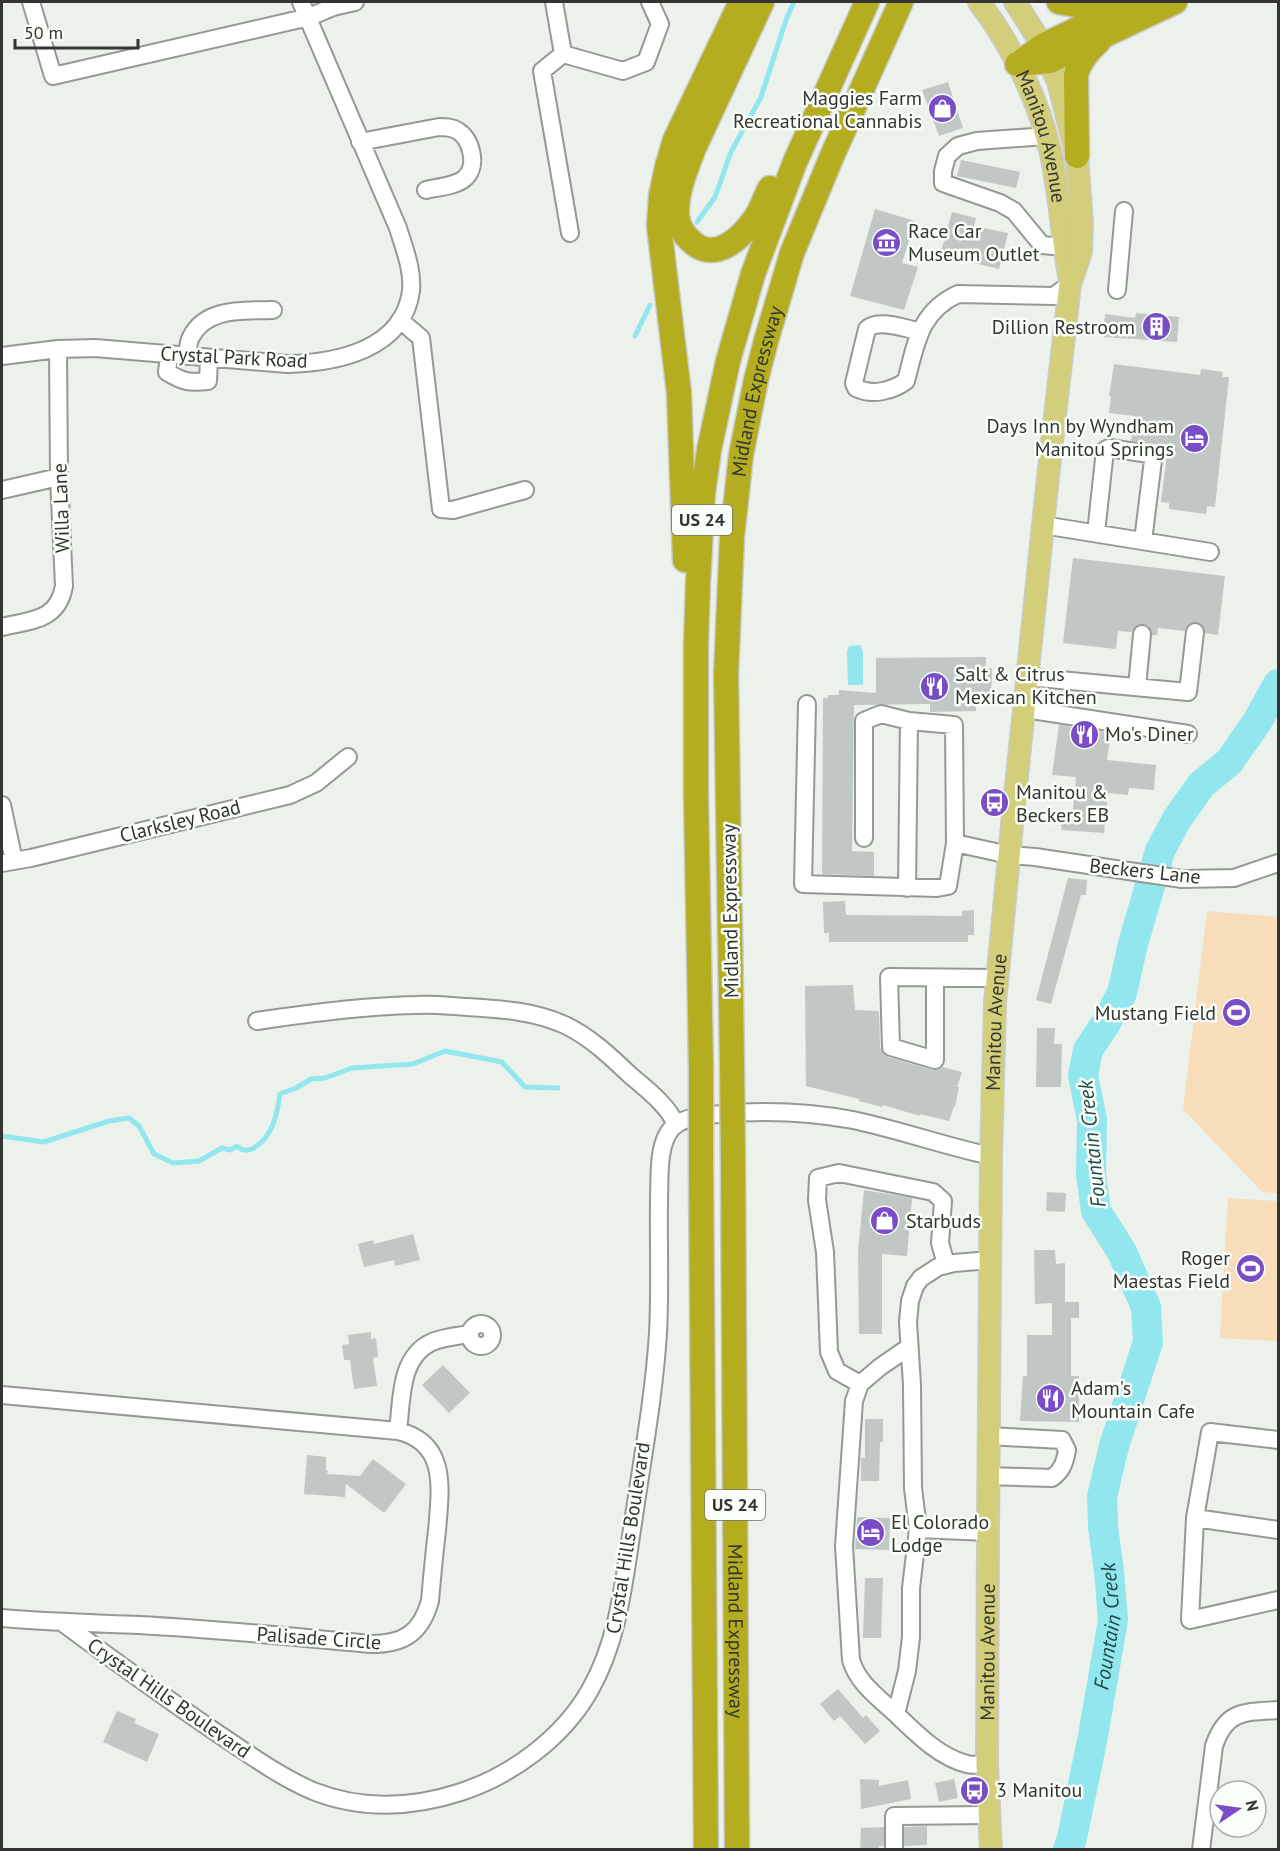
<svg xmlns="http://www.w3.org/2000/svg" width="1280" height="1851" font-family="'PT Sans',sans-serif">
  <rect width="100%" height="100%" fill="#ecf1eb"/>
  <path fill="#f7ddba" d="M 1207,911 L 1278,917 L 1278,1193 L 1262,1192 L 1183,1109 Z
    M 1228,1198 L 1278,1201 L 1278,1341 L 1220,1338 Z"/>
  <path fill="#92e7ee" d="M 860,645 L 863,652 L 863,685 L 848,685 L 847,651 L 849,646 Z"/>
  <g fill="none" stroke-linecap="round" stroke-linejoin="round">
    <path stroke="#92e7ee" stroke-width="5" d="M 697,222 L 715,197 L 731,152 L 761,97 L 786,20 L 794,2
      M 635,336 L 650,305
      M 2,1136 L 44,1142 L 109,1121 L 129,1118 L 139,1126 L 154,1154 L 173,1163 L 199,1161 L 222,1148 L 230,1150 L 237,1146 C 242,1151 247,1152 254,1148 C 273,1136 277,1115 280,1094 L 296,1088 L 311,1079 L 325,1078 L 352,1068 L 413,1064 L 445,1051 L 502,1062 L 525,1087 L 558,1088"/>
    <path stroke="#92e7ee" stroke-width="30" id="s1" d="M 1068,1850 L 1072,1838 L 1093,1736 L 1113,1620 L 1109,1571 L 1103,1527 L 1102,1497 L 1114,1446 L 1148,1342 L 1146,1307 L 1122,1252 L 1096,1211 L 1091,1175 L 1092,1120 L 1083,1075 L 1088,1050 L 1106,1023 L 1122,993 L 1133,944 L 1160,851 L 1177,819 L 1201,785 L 1229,762 L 1257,722 L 1278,684"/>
  </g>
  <path fill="#c0c7c4" d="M 948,82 L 963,128 L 939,136 L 922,90 Z
    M 961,160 L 1020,172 L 1016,188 L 957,176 Z
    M 875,209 L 915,221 L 902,263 L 918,267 L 904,310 L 850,296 Z
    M 952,212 L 976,218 L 974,226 L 1008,233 L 999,269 L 940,255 Z
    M 1136,313 L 1179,317 L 1177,342 L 1103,337 L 1105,314 L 1135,318 Z
    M 1114,364 L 1200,375 L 1201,369 L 1223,372 L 1222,377 L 1229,377 L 1215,507 L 1207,506 L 1206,514 L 1169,509 L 1169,503 L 1161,502 L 1168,446 L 1131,441 L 1134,416 L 1109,413 L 1111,397 L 1109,396 Z
    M 1073,558 L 1225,576 L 1218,635 L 1205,633 L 1204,627 L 1197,622 L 1190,623 L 1185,631 L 1158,628 L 1157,635 L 1152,635 L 1149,626 L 1142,624 L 1137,625 L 1132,632 L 1118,631 L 1116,649 L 1063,643 Z
    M 986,657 L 986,669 L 992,668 L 991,703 L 976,704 L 976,711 L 930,712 L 930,704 L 854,705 L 852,851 L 874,852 L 874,876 L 822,874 L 823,698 L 828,698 L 828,695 L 839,695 L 839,690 L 876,693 L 876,658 Z
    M 1059,725 L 1111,733 L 1107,760 L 1156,765 L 1154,790 L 1129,788 L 1128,795 L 1108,793 L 1104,833 L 1062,830 L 1060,821 L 1073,810 L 1076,777 L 1052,775 Z
    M 1068,878 L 1087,880 L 1086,895 L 1081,895 L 1051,1004 L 1036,1000 Z
    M 845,901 L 846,915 L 962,916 L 962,911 L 974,910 L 974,935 L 968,935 L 968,942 L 829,942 L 829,933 L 824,933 L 823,902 Z
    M 853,985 L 855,1010 L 879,1011 L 880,1047 L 883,1054 L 888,1057 L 932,1070 L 937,1070 L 943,1067 L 962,1072 L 957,1087 L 959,1087 L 955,1107 L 954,1106 L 949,1121 L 920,1114 L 920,1116 L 883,1105 L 882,1107 L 859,1101 L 859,1099 L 806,1086 L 805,986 Z
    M 1037,1028 L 1055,1028 L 1054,1044 L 1062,1044 L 1061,1087 L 1036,1087 Z
    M 864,1190 L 912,1198 L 907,1256 L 882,1254 L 882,1334 L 859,1334 L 858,1252 Z
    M 1047,1192 L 1066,1193 L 1065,1212 L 1046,1211 Z
    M 413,1234 L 420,1260 L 395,1266 L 394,1260 L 364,1267 L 358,1244 L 373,1240 L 374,1244 Z
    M 1034,1250 L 1055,1250 L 1056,1264 L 1065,1263 L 1065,1302 L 1079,1302 L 1079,1318 L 1071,1318 L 1071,1376 L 1079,1376 L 1079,1422 L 1020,1421 L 1023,1376 L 1027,1376 L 1027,1335 L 1052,1335 L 1052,1303 L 1035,1304 Z
    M 371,1332 L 371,1339 L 376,1338 L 378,1357 L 373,1358 L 377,1386 L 354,1389 L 350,1360 L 344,1360 L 342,1345 L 349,1344 L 348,1335 Z
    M 443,1365 L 470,1393 L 449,1413 L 422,1385 Z
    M 865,1419 L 883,1419 L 883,1442 L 880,1442 L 879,1481 L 861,1481 L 861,1458 L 865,1458 Z
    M 307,1455 L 326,1457 L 326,1470 L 328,1471 L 327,1474 L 360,1476 L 373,1459 L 406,1484 L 384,1513 L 346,1484 L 345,1497 L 304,1494 Z
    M 857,1517 L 890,1518 L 889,1550 L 855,1549 Z
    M 865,1578 L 883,1578 L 881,1638 L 863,1638 Z
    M 838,1689 L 863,1718 L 866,1715 L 880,1731 L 865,1744 L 840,1716 L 834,1721 L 820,1704 Z
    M 117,1711 L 136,1719 L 134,1723 L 159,1734 L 147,1762 L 103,1742 Z
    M 860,1779 L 879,1780 L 879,1786 L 908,1780 L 911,1799 L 861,1809 Z
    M 954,1779 L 958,1798 L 939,1802 L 935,1783 Z
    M 927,1826 L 927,1845 L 904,1846 L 904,1827 Z
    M 884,1827 L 884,1846 L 879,1846 L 879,1850 L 860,1850 L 861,1828 Z"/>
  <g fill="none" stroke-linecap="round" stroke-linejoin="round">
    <defs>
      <path id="minor" d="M 31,2 L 53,76 L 309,17 L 333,7 L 355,2
        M 554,2 L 563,54 L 542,71 L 570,233
        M 563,54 L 623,71 L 646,62 L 660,24 L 650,2
        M 1046,136 L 977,141 L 958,146 L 947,156 L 943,171 L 943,183 L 1000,203 L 1014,211 L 1042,245 L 1064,247
        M 360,142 L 439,127 C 446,127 452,127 458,131 C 471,139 478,165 466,177 C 458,186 438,187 426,190
        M 1117,290 L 1124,211
        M 400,320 L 421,338 L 441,509 L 453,510 L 525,490
        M 919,331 C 905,329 878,318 867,329 L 854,383 L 856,388 C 872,396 892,391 906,381 C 916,344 919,312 958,294 L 1054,296 L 1070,284
        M 169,355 L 167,372 C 183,382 189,383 208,381 L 209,358
        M 2,356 L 58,349 L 95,348 L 287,364 C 336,363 403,350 411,291 C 413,269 404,248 398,228 L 301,2
        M 187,356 C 188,350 188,342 191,337 C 206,307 244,311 273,310
        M 2,490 L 59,477
        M 1043,525 L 1210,552
        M 1096,533 L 1105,450 L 1109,448 L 1149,454 L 1153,460 L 1143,541
        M 2,627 C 31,620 58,621 64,586 L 59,477 L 58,349
        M 1028,677 L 1188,692 L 1195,632
        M 1137,687 L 1142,634
        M 807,704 L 803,884 L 937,888 L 948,886 L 955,843
        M 1025,709 L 1188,734
        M 2,805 L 14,861
        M 864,838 L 864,721 L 881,714 L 909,721 L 954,725 L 955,843 L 1009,855 L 1035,857 L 1182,879 L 1234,878 L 1278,863
        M 2,863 L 31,858 L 290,795 L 316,783 L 348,757
        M 907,888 L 909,721
        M 935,978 L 935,1060 L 891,1047 L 889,977 L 997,978
        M 257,1021 C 310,1013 363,1006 416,1005 C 433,1004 450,1006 467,1007 C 501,1009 534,1011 565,1025 C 590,1037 610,1056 630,1075 C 646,1089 668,1105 676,1125
        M470 1335a11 11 0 1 1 22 0a11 11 0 1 1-22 0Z
        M 860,1384 L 837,1371 L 829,1352 L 825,1252 L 817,1200 L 818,1178 L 839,1173 L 933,1192 L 943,1201 L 940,1243 L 946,1264
        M 2,1395 L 398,1431 C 449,1443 440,1491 437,1531 C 434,1555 432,1578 430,1601 C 421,1633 404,1644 371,1644 C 294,1637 216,1629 139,1625 C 93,1623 47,1622 2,1618
        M 398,1431 C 402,1400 399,1357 432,1342 C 444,1337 457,1336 470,1334
        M 1278,1440 L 1210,1432 L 1195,1518 L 1190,1620 L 1278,1600
        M 988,1476 L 1052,1478 C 1062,1471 1065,1462 1067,1450 L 1062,1440 L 988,1436
        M 1195,1518 L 1278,1530
        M 918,1529 L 988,1532
        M 63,1623 C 113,1660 163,1696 214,1731 C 246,1752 278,1776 313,1791 C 361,1810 412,1808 461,1792 C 512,1775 563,1738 590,1690 C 619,1639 624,1580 633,1523 C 642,1460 654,1397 658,1333 C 661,1277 657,1221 660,1165 C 661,1152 663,1137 673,1127 C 685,1116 706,1115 721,1114 C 765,1110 810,1112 853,1120 C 900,1130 944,1146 991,1156
        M 896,1714 C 879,1698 858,1684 851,1660 L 844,1546 L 854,1401 L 860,1384 L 880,1367 L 909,1347
        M 987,1764 C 981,1764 973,1766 967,1764 C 939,1757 917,1734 896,1714 L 907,1671 L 911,1637 L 911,1588 L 918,1529 L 913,1488 L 912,1385 L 908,1322 L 910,1301 L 915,1286 L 921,1278 L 938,1267 L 954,1263 L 990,1260
        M 894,1850 L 894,1816 L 988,1815
        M 1201,1850 L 1214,1746 C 1226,1710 1245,1712 1278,1710"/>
      <g id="major">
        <path id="s2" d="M 979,2 C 1012,46 1039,100 1051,154 C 1060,196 1062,239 1070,281"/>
        <path id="s3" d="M 991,1850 L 987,1764 L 988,1532 L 991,1156 L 995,1003 L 1012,825 L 1048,477 L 1070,284 L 1081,252 L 1082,223 L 1077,156 L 1058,82 L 1036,35 L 1015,2"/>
      </g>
      <g id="highway">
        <path d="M 762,2 L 694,148 C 686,169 676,192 677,215 C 678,226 684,235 692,242 C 716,264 743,236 756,217 C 762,208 765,197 770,188"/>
        <path d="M 1059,2 L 1086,7 L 1115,6"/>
        <path d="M 1017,64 L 1050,61 L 1175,2"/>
        <path d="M 1018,64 L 1042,46 L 1134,2"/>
        <path d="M 1077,156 L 1076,75 C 1079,61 1088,51 1099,41"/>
        <path d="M 685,560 L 679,393 L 659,226 L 661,195 L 667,167 L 675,140 L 741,2"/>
        <path id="s4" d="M 732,1065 L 726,674 L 732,537 L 741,455 L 756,380 L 766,341 L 792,253 L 832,156 L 901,2"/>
        <path d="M 701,1067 L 696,797 L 696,644 L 698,582 L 703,494 L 709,450 L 728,361 L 753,274 L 795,162 L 867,2"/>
        <path id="s5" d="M 733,1160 L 737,1850"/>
        <path d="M 701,1163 L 706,1850"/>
      </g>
    </defs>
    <use href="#minor" stroke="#959993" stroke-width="20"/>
    <use href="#major" stroke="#cacaca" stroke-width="24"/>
    <use href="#highway" stroke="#cacaca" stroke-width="27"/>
    <use href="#minor" stroke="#fff" stroke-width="16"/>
    <use href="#major" stroke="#d2ce79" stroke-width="21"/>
    <use href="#highway" stroke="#b4ad20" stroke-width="24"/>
    <defs>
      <path id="highway-bridge" d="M 732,1065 L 733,1160
        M 701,1067 L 701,1163"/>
    </defs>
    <use href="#highway-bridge" stroke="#cacaca" stroke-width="27" stroke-linecap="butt"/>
    <use href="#highway-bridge" stroke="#b4ad20" stroke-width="24"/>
  </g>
  <defs>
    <symbol id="shop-disc" viewBox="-11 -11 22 22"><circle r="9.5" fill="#794dc6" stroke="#fafef8"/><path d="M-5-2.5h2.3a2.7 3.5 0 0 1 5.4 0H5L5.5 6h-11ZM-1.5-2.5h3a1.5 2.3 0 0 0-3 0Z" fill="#fff"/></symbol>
    <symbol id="museum-disc" viewBox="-11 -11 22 22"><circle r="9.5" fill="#794dc6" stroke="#fafef8"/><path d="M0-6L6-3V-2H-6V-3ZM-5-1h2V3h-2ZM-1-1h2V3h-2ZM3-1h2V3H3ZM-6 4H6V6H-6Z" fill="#fff"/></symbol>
    <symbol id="building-disc" viewBox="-11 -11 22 22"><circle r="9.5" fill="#794dc6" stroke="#fafef8"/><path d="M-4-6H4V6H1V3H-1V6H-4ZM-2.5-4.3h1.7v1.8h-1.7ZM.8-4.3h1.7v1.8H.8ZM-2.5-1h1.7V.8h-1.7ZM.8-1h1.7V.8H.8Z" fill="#fff"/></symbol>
    <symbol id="hotel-disc" viewBox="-11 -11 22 22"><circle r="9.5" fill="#794dc6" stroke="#fafef8"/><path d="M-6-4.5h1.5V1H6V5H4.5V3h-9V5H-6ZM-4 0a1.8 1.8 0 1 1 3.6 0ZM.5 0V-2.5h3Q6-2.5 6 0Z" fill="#fff"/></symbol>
    <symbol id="restaurant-disc" viewBox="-11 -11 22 22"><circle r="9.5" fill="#794dc6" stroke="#fafef8"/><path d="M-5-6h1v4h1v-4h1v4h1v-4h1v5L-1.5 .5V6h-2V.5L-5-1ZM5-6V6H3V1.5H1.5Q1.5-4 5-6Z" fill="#fff"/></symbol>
    <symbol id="bus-disc" viewBox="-11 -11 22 22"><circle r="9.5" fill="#794dc6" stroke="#fafef8"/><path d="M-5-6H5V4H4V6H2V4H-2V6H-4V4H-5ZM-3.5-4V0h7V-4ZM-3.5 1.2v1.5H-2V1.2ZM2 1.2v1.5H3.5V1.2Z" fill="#fff"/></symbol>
    <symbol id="stadium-disc" viewBox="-11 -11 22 22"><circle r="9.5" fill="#794dc6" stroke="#fafef8"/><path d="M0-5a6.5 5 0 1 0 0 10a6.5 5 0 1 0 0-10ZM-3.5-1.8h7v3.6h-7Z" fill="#fff"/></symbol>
  </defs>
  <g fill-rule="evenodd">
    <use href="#shop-disc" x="926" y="92" width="33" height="33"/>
    <use href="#museum-disc" x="870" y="226" width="33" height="33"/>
    <use href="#building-disc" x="1140" y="310" width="33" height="33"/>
    <use href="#hotel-disc" x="1178" y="422" width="33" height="33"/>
    <use href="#restaurant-disc" x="918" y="670" width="33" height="33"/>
    <use href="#restaurant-disc" x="1068" y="718" width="33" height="33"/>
    <use href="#bus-disc" x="978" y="786" width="33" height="33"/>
    <use href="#stadium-disc" x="1220" y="996" width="33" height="33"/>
    <use href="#shop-disc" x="868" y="1204" width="33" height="33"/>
    <use href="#stadium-disc" x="1234" y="1252" width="33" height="33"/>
    <use href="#restaurant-disc" x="1034" y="1382" width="33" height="33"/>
    <use href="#hotel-disc" x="854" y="1516" width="33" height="33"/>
    <use href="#bus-disc" x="958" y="1774" width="33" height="33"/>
  </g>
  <g text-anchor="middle" stroke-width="5" stroke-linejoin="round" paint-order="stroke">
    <g fill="#fafef8" stroke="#6f716e" stroke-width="1.5">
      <rect x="672" y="505" width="60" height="30" rx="4.5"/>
      <rect x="705" y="1490" width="60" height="30" rx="4.5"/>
    </g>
    <g font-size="18" font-weight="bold" fill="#343533">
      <text x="702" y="526">US 24</text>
      <text x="735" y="1511">US 24</text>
    </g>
    <g font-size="20" fill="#343533" stroke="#fafef8" text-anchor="start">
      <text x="922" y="105" text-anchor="end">Maggies Farm<tspan x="922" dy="23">Recreational Cannabis</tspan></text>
      <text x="908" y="238">Race Car<tspan x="908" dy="23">Museum Outlet</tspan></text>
      <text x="1135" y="334" text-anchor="end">Dillion Restroom</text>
      <text x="1174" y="433" text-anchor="end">Days Inn by Wyndham<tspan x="1174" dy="23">Manitou Springs</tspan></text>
      <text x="955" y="681">Salt &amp; Citrus<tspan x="955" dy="23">Mexican Kitchen</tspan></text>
      <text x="1105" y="741">Mo's Diner</text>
      <text x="1016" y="799">Manitou &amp;<tspan x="1016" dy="23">Beckers EB</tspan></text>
      <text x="1216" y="1020" text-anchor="end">Mustang Field</text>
      <text x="906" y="1228">Starbuds</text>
      <text x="1230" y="1265" text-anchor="end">Roger<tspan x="1230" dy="23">Maestas Field</tspan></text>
      <text x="1071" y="1395">Adam's<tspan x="1071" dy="23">Mountain Cafe</tspan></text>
      <text x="891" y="1529">El Colorado<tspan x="891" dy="23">Lodge</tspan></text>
      <text x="996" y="1797">3 Manitou</text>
    </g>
    <g font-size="20" fill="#343533" stroke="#fafef8">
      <text dy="7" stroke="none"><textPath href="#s2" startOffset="150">Manitou Avenue</textPath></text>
      <text transform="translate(234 357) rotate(3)" y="7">Crystal Park Road</text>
      <text dy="7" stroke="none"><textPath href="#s4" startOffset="676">Midland Expressway</textPath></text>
      <text transform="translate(61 508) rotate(-92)" y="7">Willa Lane</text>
      <text transform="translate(180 821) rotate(-14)" y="7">Clarksley Road</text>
      <text transform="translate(1145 871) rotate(6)" y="7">Beckers Lane</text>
      <text transform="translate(730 911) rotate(-91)" y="7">Midland Expressway</text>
      <text dy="7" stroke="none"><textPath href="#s3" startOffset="828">Manitou Avenue</textPath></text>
      <text transform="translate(628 1538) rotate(-81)" y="7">Crystal Hills Boulevard</text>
      <text dy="7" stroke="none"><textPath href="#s5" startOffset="471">Midland Expressway</textPath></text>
      <text transform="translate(319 1638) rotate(4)" y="7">Palisade Circle</text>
      <text dy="7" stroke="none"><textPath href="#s3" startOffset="198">Manitou Avenue</textPath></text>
      <text transform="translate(169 1698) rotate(35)" y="7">Crystal Hills Boulevard</text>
    </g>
    <g font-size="21" font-style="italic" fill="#20494b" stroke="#fafef8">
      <text transform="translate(1092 1144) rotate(-96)" y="7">Fountain Creek</text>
      <text dy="7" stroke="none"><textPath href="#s1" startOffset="228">Fountain Creek</textPath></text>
    </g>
  </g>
  <rect width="1280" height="1851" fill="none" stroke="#343533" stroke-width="6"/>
  <g transform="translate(1238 1809) rotate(77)"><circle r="28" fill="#fafef8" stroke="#abaea9" stroke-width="1.5"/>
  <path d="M0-4.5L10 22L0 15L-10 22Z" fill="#794dc6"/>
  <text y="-9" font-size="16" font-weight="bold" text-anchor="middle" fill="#343533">N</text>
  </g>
  <path d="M15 39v9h123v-9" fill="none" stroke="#343533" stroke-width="3"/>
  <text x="24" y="39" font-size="18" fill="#343533" stroke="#fafef8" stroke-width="4.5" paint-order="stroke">50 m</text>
</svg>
